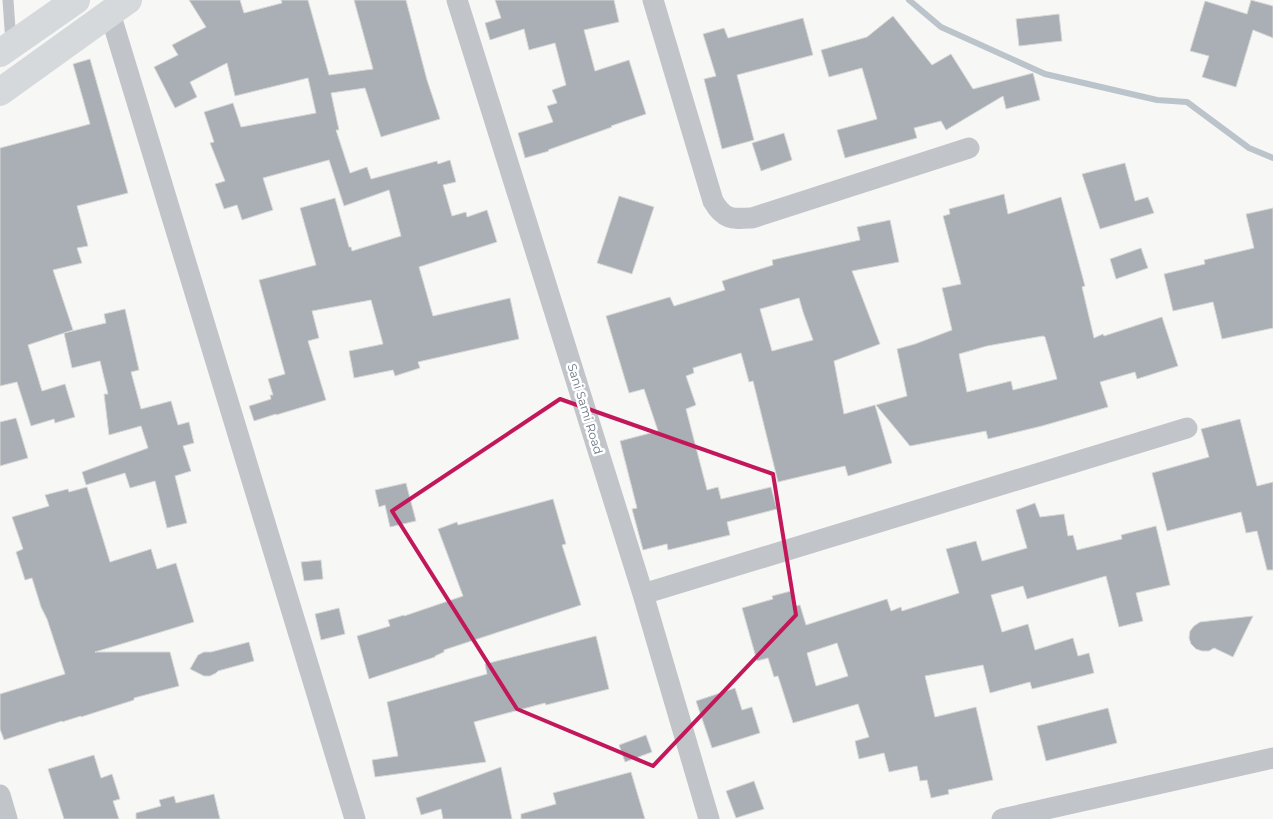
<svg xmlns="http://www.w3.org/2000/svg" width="1273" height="819" font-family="Montserrat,sans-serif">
  <rect width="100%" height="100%" fill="#f7f7f5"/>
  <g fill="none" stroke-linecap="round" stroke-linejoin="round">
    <path stroke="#bbc4ca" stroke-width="6" d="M 909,0 L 941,27 L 1045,74 L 1157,100 L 1187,102 L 1249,148 L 1273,158"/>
  </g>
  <path fill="#a9afb5" stroke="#d9d9d7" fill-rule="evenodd" d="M 189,0 L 240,0 L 244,13 L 282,3 L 281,0 L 308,0 L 329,75 L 373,69 L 354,0 L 406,0 L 427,80 L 440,119 L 381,137 L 365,88 L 331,93 L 339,130 L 336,130 L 350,173 L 367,167 L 371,179 L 437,161 L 438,164 L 450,160 L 456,182 L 443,185 L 452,216 L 466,212 L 467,217 L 487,210 L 497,242 L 419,267 L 433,316 L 510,298 L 519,339 L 418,362 L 420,368 L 395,376 L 393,370 L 354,378 L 349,351 L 383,344 L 371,300 L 312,311 L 319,338 L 308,341 L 326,400 L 276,415 L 276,414 L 254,421 L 249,406 L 271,399 L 270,395 L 273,395 L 268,379 L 285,374 L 259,280 L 316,265 L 300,208 L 335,198 L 349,247 L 351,247 L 352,251 L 401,236 L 389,190 L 344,206 L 329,160 L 263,178 L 273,210 L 242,220 L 237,205 L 224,209 L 215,184 L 225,181 L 210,143 L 214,142 L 204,112 L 233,103 L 241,127 L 316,113 L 308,78 L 235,96 L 227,63 L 190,82 L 197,97 L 175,108 L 154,67 L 178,55 L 172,45 L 206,27 Z
    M 495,0 L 614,0 L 619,22 L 584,30 L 595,71 L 629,60 L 646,114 L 611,126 L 612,127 L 548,150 L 549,151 L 525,158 L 518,133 L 553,122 L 547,106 L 557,103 L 552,90 L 566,85 L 555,43 L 529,50 L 524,29 L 490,40 L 485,23 L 501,18 Z
    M 1251,0 L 1273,6 L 1273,38 L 1253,30 L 1236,87 L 1202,77 L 1209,56 L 1190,51 L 1205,1 L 1247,14 Z
    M 1059,14 L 1062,41 L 1019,46 L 1016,19 Z
    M 893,16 L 932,65 L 951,54 L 973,89 L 1033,73 L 1040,100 L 1006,109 L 1003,96 L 946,130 L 941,121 L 914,128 L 917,138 L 845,158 L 837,130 L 877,119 L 862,68 L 829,77 L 821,50 L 867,37 Z
    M 803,18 L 813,55 L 737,75 L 754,140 L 722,149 L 704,79 L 716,76 L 703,34 L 724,28 L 728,38 Z
    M 90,59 L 128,193 L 77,206 L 88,246 L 77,248 L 82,263 L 53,270 L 73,330 L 28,345 L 42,391 L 65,384 L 75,417 L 55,423 L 54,419 L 31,426 L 17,382 L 0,386 L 0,148 L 90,124 L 73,64 Z
    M 784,133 L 792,160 L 761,171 L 752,143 Z
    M 1125,163 L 1135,201 L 1148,197 L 1154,213 L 1100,229 L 1082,174 Z
    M 1004,194 L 1008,214 L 1061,197 L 1085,286 L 1082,287 L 1094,338 L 1103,334 L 1104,336 L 1162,317 L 1178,366 L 1137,379 L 1135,372 L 1100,382 L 1108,407 L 1042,426 L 988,439 L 986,431 L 910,446 L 876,405 L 907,396 L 897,349 L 915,344 L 952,330 L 942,288 L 961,284 L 943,216 L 950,214 L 949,209 ZM 1043,336 L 1045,337 L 1057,379 L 1013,390 L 1011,381 L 967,392 L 959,354 L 987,346 Z
    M 619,196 L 654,207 L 632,274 L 597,263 Z
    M 1273,208 L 1273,328 L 1222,339 L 1213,302 L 1173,311 L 1164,274 L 1205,264 L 1204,260 L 1254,248 L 1246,214 Z
    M 890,220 L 899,262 L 852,271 L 880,344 L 834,361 L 844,414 L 875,405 L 892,463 L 848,476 L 845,466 L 778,482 L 753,381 L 749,382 L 741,353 L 693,368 L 694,373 L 686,376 L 696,405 L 686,409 L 707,490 L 718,487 L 721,499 L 771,487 L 777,509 L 727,522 L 730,535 L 668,550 L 667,544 L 643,550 L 632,509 L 637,508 L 620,441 L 658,431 L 644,389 L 629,393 L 606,316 L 670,297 L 674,306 L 725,290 L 722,281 L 773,265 L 772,260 L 860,240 L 857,227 ZM 799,298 L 803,312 L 813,340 L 772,351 L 760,309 Z
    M 1141,248 L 1148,268 L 1116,279 L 1110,259 Z
    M 125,309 L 139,370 L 131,372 L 141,409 L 171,401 L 178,425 L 189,422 L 194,443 L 183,446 L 191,471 L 175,476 L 187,523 L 167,528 L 155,481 L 130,488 L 125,473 L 86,485 L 82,472 L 148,448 L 141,426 L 109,435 L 104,394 L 108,394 L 100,361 L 72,368 L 64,333 L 106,323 L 104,314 Z
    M 16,418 L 28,458 L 0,466 L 0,422 Z
    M 1240,419 L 1257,486 L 1273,482 L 1273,570 L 1267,570 L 1257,531 L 1246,533 L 1241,512 L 1167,531 L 1152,473 L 1209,457 L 1201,429 Z
    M 406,483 L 416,521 L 390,527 L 385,505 L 379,507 L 375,490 Z
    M 87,487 L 110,562 L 151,549 L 157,569 L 176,563 L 194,622 L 95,652 L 170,652 L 179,686 L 134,698 L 134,700 L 81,717 L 81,716 L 62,722 L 62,721 L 4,740 L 0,729 L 0,694 L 65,674 L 47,619 L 41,607 L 32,578 L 25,580 L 16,552 L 23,549 L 12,517 L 49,506 L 45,495 L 68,489 L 69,492 Z
    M 553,499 L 566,544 L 562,545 L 581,605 L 444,650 L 444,652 L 435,656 L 435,657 L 369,679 L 357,636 L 390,626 L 388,620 L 404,615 L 404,616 L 463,596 L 438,529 L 457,522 L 458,525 Z
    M 1035,503 L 1040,517 L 1064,514 L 1068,536 L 1073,535 L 1077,550 L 1122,539 L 1121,535 L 1156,526 L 1170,585 L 1136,593 L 1143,621 L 1119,627 L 1106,576 L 1027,599 L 1023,586 L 991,595 L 1002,632 L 1028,624 L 1035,650 L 1073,638 L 1078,656 L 1089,653 L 1094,673 L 1032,689 L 1030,682 L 990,693 L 983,665 L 925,676 L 935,717 L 976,707 L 993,780 L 948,790 L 949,794 L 931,798 L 927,780 L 920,781 L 917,766 L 889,772 L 884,753 L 859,759 L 855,741 L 869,737 L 858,704 L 793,723 L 778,676 L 774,677 L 768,658 L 757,661 L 742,608 L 773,599 L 772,596 L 791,591 L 795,606 L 800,605 L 806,625 L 887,599 L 891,611 L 901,607 L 902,611 L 959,593 L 946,549 L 976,541 L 982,561 L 1027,548 L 1016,510 ZM 837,643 L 848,676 L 816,686 L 807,653 Z
    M 321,560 L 323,579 L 304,581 L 301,562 Z
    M 339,608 L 345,634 L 321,640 L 315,614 Z
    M 1253,616 L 1233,657 L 1214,648 L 1209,651 L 1202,651 L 1196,649 L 1191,644 L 1189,638 L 1190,631 L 1194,626 L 1200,622 Z
    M 596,636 L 609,689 L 546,705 L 545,703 L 474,722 L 486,762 L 375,777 L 372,760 L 398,756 L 387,702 L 487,674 L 485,664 Z
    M 249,642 L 254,661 L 218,671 L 216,673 L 210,676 L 204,676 L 190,669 L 198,655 L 204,652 L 211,652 Z
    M 735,688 L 742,710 L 752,707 L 760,733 L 712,748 L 696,701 Z
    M 1108,708 L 1117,743 L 1046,761 L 1037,726 Z
    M 646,735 L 652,752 L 625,762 L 619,745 Z
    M 94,755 L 101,778 L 112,774 L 120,799 L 113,801 L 119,819 L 64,819 L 48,769 Z
    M 501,767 L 512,819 L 443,819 L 441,809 L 421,815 L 416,798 Z
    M 631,772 L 645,819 L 521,819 L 521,814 L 556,804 L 553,793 Z
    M 754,781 L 764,809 L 736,818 L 726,791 Z
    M 214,794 L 220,819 L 136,819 L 136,813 L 161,806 L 159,800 L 174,796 L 176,803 Z"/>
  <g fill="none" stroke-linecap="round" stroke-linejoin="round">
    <path stroke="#c1c4c8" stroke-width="11" d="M 8,0 L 11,43"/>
    <path stroke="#c1c4c8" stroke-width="21" d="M 457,0 L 643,594 L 709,819
      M 653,0 L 713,201 C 724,220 732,219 752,218 L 969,148
      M 110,13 L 355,819
      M 643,594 L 1187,428
      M 0,795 L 7,819
      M 1002,819 L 1273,758"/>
    <path stroke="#d5d9dc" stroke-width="28" d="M 0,53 L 76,0
      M 0,92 L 128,0"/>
  </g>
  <path fill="none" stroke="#c2185b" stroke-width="4" stroke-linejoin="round" d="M 560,399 L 773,474 L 796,615 L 653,766 L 517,709 L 392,511 Z"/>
  <g text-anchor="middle" stroke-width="5" stroke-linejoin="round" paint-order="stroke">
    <g font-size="12" fill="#697683" stroke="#fff">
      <text transform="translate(585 409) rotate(73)" y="4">Sani Sami Road</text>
    </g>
  </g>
</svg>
